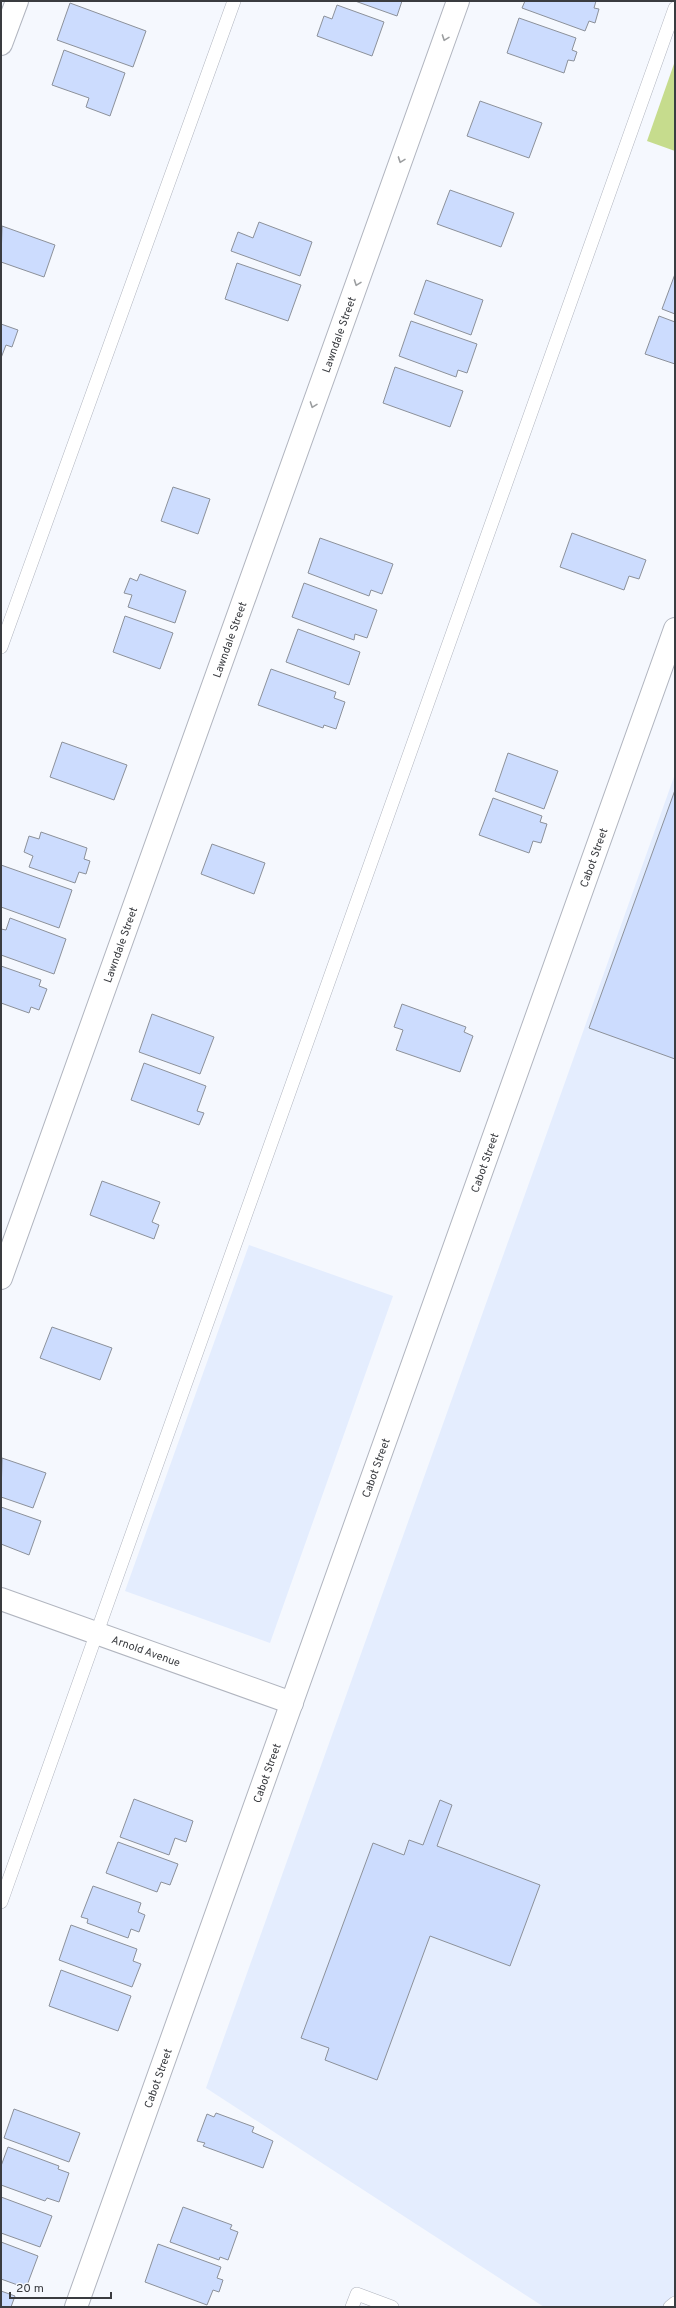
<svg xmlns="http://www.w3.org/2000/svg" width="676" height="2308" font-family="Overpass,sans-serif">
  <rect width="100%" height="100%" fill="#f5f8fe"/>
  <path fill="#e4edfe" d="M 675,774 L 675,2307 L 544,2307 L 206,2088 Z
    M 249,1245 L 393,1296 L 270,1643 L 125,1591 Z"/>
  <path fill="#c6dc8d" d="M 675,61 L 675,151 L 647,141 Z"/>
  <path fill="#ccdcfe" stroke="#8c919a" d="M 355,1 L 402,1 L 397,16 Z
    M 525,1 L 596,1 L 594,8 L 599,9 L 595,23 L 589,21 L 585,31 L 522,8 Z
    M 70,3 L 146,31 L 133,67 L 57,40 Z
    M 337,5 L 384,22 L 372,56 L 317,36 L 324,16 L 332,19 Z
    M 519,18 L 576,38 L 572,50 L 577,52 L 574,61 L 568,60 L 564,73 L 507,53 Z
    M 64,50 L 125,73 L 110,116 L 86,107 L 89,98 L 52,85 Z
    M 480,101 L 542,123 L 529,158 L 467,136 Z
    M 450,190 L 514,213 L 501,247 L 437,224 Z
    M 259,222 L 312,242 L 300,276 L 231,251 L 238,232 L 253,238 Z
    M 2,226 L 55,245 L 44,277 L 1,262 Z
    M 237,263 L 301,285 L 288,321 L 225,299 Z
    M 675,274 L 675,314 L 662,309 Z
    M 426,280 L 483,300 L 471,335 L 414,314 Z
    M 659,316 L 675,322 L 675,364 L 645,354 Z
    M 411,321 L 477,344 L 467,373 L 458,370 L 456,377 L 399,356 Z
    M 1,324 L 18,330 L 12,347 L 6,345 L 1,358 Z
    M 395,367 L 463,391 L 450,427 L 383,403 Z
    M 173,487 L 210,499 L 198,534 L 161,521 Z
    M 572,533 L 646,560 L 639,579 L 629,576 L 624,590 L 560,567 Z
    M 320,538 L 393,564 L 382,594 L 371,590 L 369,596 L 308,573 Z
    M 140,574 L 186,591 L 175,623 L 128,607 L 132,595 L 124,593 L 130,578 L 137,581 Z
    M 304,583 L 377,610 L 367,638 L 355,634 L 354,640 L 292,617 Z
    M 125,616 L 173,633 L 160,669 L 113,652 Z
    M 298,629 L 360,652 L 349,685 L 286,662 Z
    M 271,669 L 336,692 L 334,698 L 345,702 L 336,729 L 324,725 L 323,728 L 258,705 Z
    M 62,742 L 127,765 L 114,800 L 50,777 Z
    M 508,753 L 558,771 L 544,809 L 495,791 Z
    M 675,790 L 675,1059 L 589,1028 Z
    M 493,798 L 542,816 L 540,822 L 547,824 L 541,843 L 533,841 L 529,853 L 479,835 Z
    M 41,832 L 87,848 L 84,859 L 90,861 L 86,874 L 79,872 L 75,883 L 29,867 L 33,856 L 24,852 L 29,836 L 39,839 Z
    M 212,844 L 265,863 L 254,894 L 201,874 Z
    M 1,865 L 72,890 L 59,928 L 1,907 Z
    M 10,918 L 66,939 L 54,974 L 1,955 L 1,929 L 6,930 Z
    M 1,966 L 41,980 L 39,986 L 47,989 L 39,1010 L 31,1007 L 29,1013 L 1,1003 Z
    M 402,1004 L 466,1027 L 464,1032 L 473,1036 L 460,1072 L 396,1050 L 403,1030 L 394,1027 Z
    M 152,1014 L 214,1037 L 200,1074 L 139,1052 Z
    M 144,1063 L 206,1086 L 197,1111 L 204,1113 L 199,1125 L 131,1100 Z
    M 102,1181 L 160,1202 L 152,1222 L 159,1225 L 154,1239 L 90,1215 Z
    M 52,1327 L 112,1348 L 100,1380 L 40,1358 Z
    M 2,1458 L 46,1473 L 33,1508 L 1,1497 Z
    M 1,1507 L 41,1521 L 29,1555 L 1,1544 Z
    M 134,1799 L 193,1821 L 186,1842 L 175,1838 L 169,1855 L 120,1837 Z
    M 440,1800 L 452,1805 L 437,1846 L 540,1885 L 510,1966 L 430,1936 L 377,2080 L 325,2060 L 329,2048 L 301,2038 L 373,1843 L 404,1855 L 409,1840 L 423,1845 Z
    M 118,1842 L 178,1864 L 170,1885 L 161,1882 L 157,1892 L 106,1873 Z
    M 93,1886 L 141,1903 L 138,1912 L 145,1915 L 139,1932 L 131,1929 L 128,1938 L 87,1923 L 88,1919 L 81,1917 Z
    M 71,1925 L 137,1949 L 133,1961 L 141,1964 L 132,1987 L 59,1960 Z
    M 61,1970 L 131,1996 L 118,2031 L 49,2006 Z
    M 14,2109 L 80,2133 L 69,2162 L 4,2138 Z
    M 216,2113 L 254,2127 L 252,2132 L 273,2141 L 263,2168 L 203,2146 L 205,2143 L 197,2141 L 207,2114 L 214,2117 Z
    M 8,2147 L 59,2166 L 58,2169 L 69,2173 L 59,2202 L 47,2198 L 45,2201 L 1,2185 L 1,2166 Z
    M 1,2197 L 52,2216 L 40,2247 L 1,2233 Z
    M 183,2207 L 232,2225 L 230,2229 L 238,2232 L 228,2260 L 220,2257 L 219,2260 L 170,2242 Z
    M 1,2242 L 38,2256 L 26,2288 L 1,2279 Z
    M 158,2244 L 221,2267 L 217,2278 L 223,2280 L 219,2292 L 213,2290 L 207,2305 L 145,2282 Z
    M 1,2291 L 15,2296 L 11,2307 L 1,2307 Z"/>
  <g fill="none" stroke-linecap="round" stroke-linejoin="round">
    <defs>
      <path id="service" d="M 1,647 L 234,1
        M 1,1902 L 675,8
        M 352,2307 L 357,2294 L 392,2307
        M 670,2307 L 675,2303"/>
      <g id="minor">
        <path d="M 1,44 L 17,1"/>
        <path id="s1" d="M 1,1278 L 458,1"/>
        <path id="s2" d="M 1,1599 L 292,1703"/>
        <path id="s3" d="M 76,2307 L 675,629"/>
      </g>
    </defs>
    <use href="#service" stroke="#b1b5bf" stroke-width="14"/>
    <use href="#minor" stroke="#b1b5bf" stroke-width="24"/>
    <use href="#service" stroke="#fff" stroke-width="13"/>
    <use href="#minor" stroke="#fff" stroke-width="22"/>
  </g>
  <defs><path id="oneway-chevron" d="M-2-3.5L2.5 0L-2 3.5" fill="none" stroke-width="1.6" stroke-linecap="round" stroke-linejoin="round"/></defs>
  <g stroke="#9c9ea0">
    <use href="#oneway-chevron" transform="translate(445 38) rotate(110)"/>
    <use href="#oneway-chevron" transform="translate(401 160) rotate(110)"/>
    <use href="#oneway-chevron" transform="translate(357 283) rotate(110)"/>
    <use href="#oneway-chevron" transform="translate(313 405) rotate(110)"/>
  </g>
  <g text-anchor="middle" stroke-width="3" stroke-linejoin="round" paint-order="stroke">
    <g font-size="11" fill="#3a3c40" stroke="#f5f8fe">
      <text dy="4" stroke="none"><textPath href="#s1" startOffset="1002">Lawndale Street</textPath></text>
      <text dy="4" stroke="none"><textPath href="#s1" startOffset="678">Lawndale Street</textPath></text>
      <text dy="4" stroke="none"><textPath href="#s3" startOffset="1539">Cabot Street</textPath></text>
      <text dy="4" stroke="none"><textPath href="#s1" startOffset="354">Lawndale Street</textPath></text>
      <text dy="4" stroke="none"><textPath href="#s3" startOffset="1215">Cabot Street</textPath></text>
      <text dy="4" stroke="none"><textPath href="#s3" startOffset="891">Cabot Street</textPath></text>
      <text dy="4" stroke="none"><textPath href="#s2" startOffset="154">Arnold Avenue</textPath></text>
      <text dy="4" stroke="none"><textPath href="#s3" startOffset="567">Cabot Street</textPath></text>
      <text dy="4" stroke="none"><textPath href="#s3" startOffset="243">Cabot Street</textPath></text>
    </g>
  </g>
  <rect width="676" height="2308" fill="none" stroke="#3a3c40" stroke-width="4"/>
  <path d="M10 2292v6h101v-6" fill="none" stroke="#3a3c40" stroke-width="2"/>
  <text x="16" y="2292" font-size="12" fill="#3a3c40" stroke="#f5f8fe" stroke-width="3" paint-order="stroke">20 m</text>
</svg>
